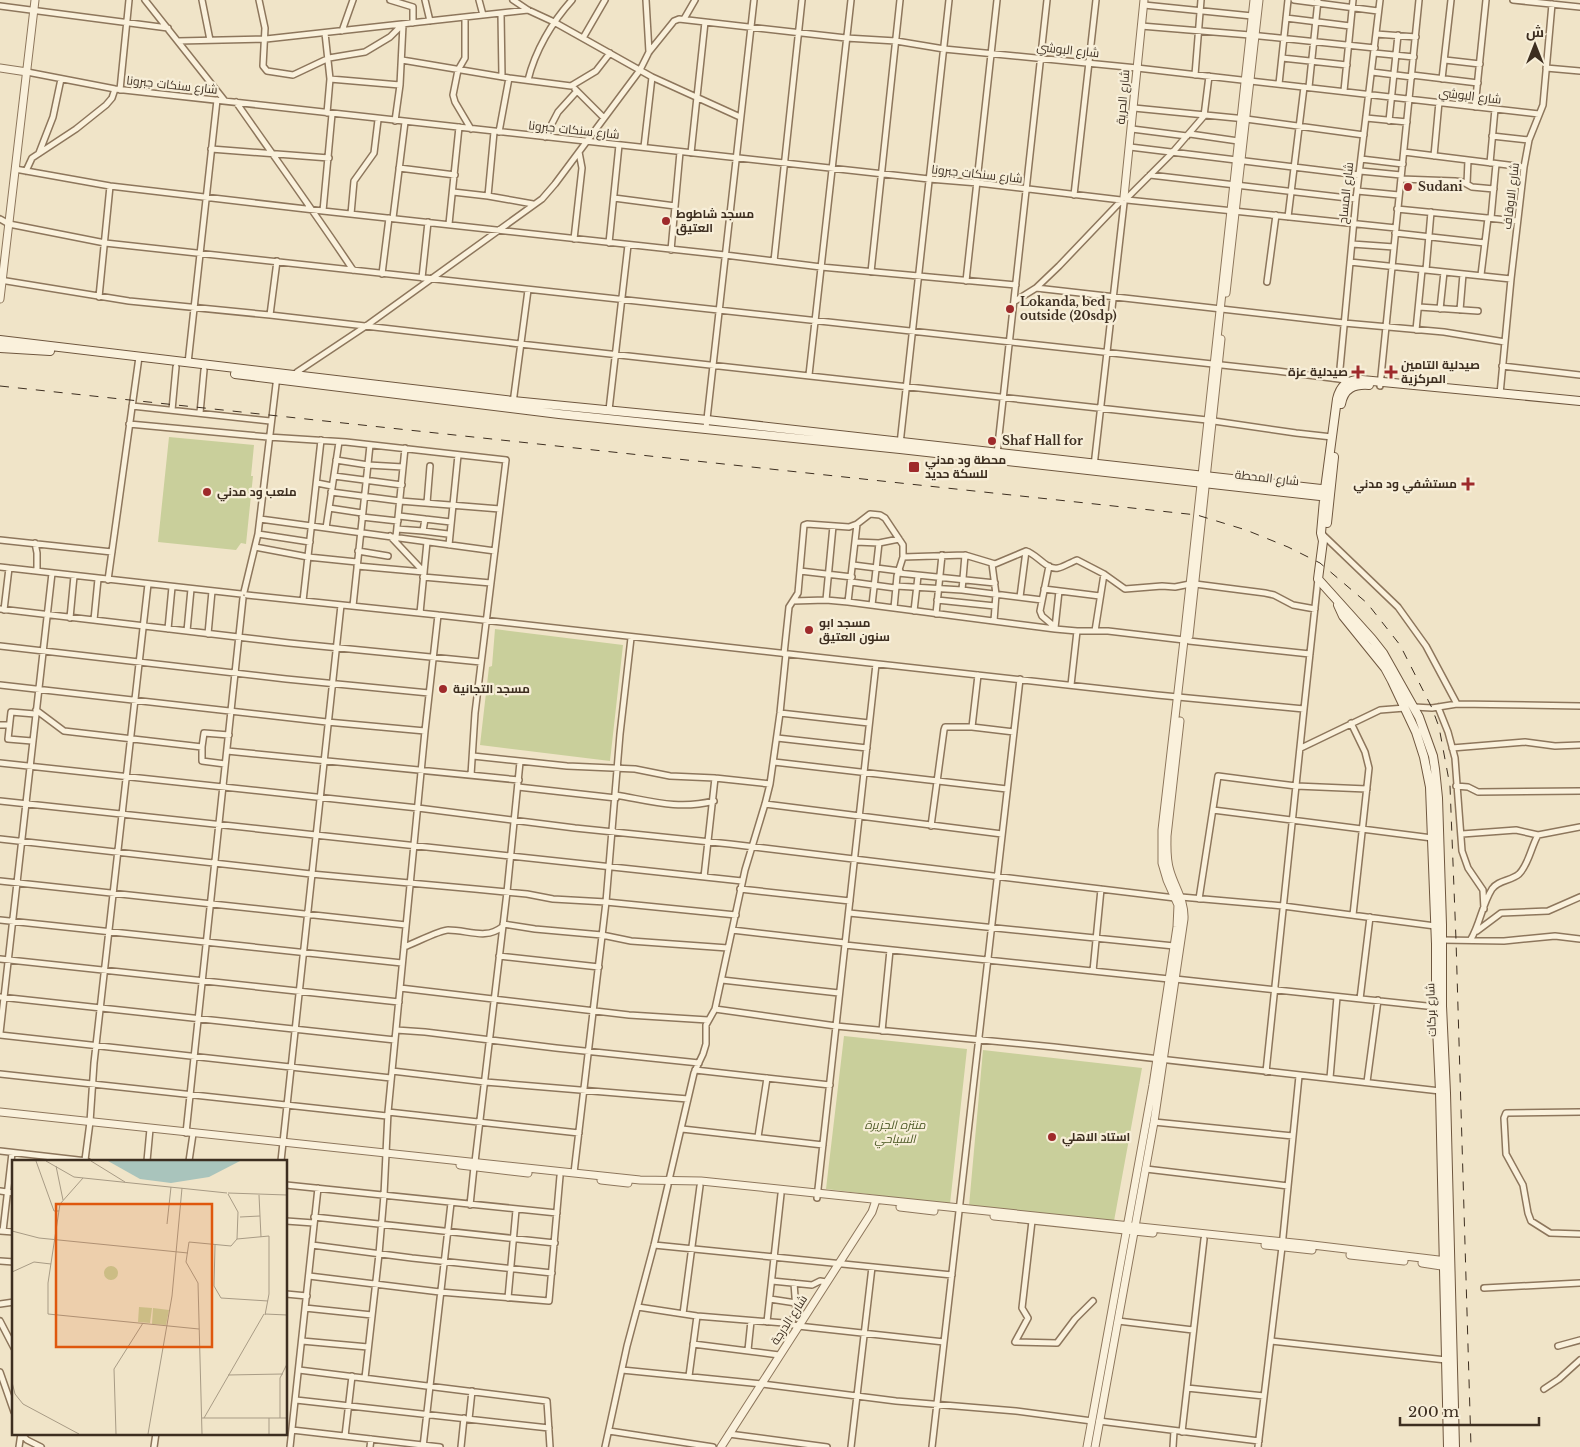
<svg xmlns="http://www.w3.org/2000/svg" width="1580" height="1447" font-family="'Libre Baskerville',Cairo,serif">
  <rect width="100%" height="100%" fill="#f0e4c8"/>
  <path fill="#c9cf9b" d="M 169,437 L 254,445 L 251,476 L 253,476 L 246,544 L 241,543 L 236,550 L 158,542 Z
    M 495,629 L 623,645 L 610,761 L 480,745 L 489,667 L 492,666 Z
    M 844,1036 L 967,1049 L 950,1204 L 826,1189 Z
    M 983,1050 L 1142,1068 L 1114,1221 L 969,1206 Z"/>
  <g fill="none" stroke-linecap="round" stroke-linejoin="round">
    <defs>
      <path id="minor" d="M 145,0 L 225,101
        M 202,0 L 210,40
        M 259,0 L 265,28 L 263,66 L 267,71 L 293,75 L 329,58 L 365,52 L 390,37 L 402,25
        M 390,0 L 413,7 L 413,23
        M 425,0 L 430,21
        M 479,0 L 483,15
        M 513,0 L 528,10 L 554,22 L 652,77 L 740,117
        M 646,0 L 649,52
        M 1294,0 L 1378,11
        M 1513,0 L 1580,7
        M 1144,5 L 1252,16
        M 0,6 L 168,28
        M 501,14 L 502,77
        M 465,18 L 465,58 L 458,70 L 453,95 L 455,102 L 471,129
        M 1286,18 L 1350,26
        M 684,19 L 695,0
        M 1141,26 L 1250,35 L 1375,48
        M 342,31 L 353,0
        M 325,33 L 330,79 L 327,113
        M 1376,34 L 1416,37
        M 583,38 L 605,0
        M 178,41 L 266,39 L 528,10
        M 1374,53 L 1414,57
        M 1282,58 L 1347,65
        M 402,60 L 509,78 L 571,86 L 596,71 L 610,53
        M 1445,60 L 1480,64
        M 1546,68 L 1580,71
        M 27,72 L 115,89 L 151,93 L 929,179 L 978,183 L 1121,200
        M 1372,72 L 1412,77
        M 1195,75 L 1201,0
        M 1412,75 L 1478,83
        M 330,79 L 400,85
        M 1442,79 L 1451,0
        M 528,80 C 535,51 552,22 572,0
        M 1279,84 L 1288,0
        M 1309,87 L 1318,0
        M 575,89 L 604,118
        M 120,90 L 129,0
        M 1344,91 L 1353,0
        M 236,102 C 275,158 315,213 353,270
        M 1475,107 L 1486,0
        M 1134,108 L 1246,119 L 1364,135
        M 1366,118 L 1407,122
        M 395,121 L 400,85 L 403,25
        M 1389,121 L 1398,35
        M 1132,129 L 1187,136
        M 499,132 L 509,78
        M 1190,134 L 1238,141
        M 1492,136 L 1529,140
        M 545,137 L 558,112 L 577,91
        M 644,147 L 652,77
        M 1130,147 L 1359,175
        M 211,149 L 329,158
        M 1404,152 L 1524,167
        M 39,153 L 53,117 L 61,79
        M 691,153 L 705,22
        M 1434,156 L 1439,102
        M 1361,159 L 1403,164
        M 1490,163 L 1495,109
        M 399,168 L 455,175
        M 15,169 L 110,186 L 323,211 L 725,255 L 821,267 L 1016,285
        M 26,171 L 32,158 L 76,129 L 106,105 L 112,98 L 115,89
        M 1360,171 L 1401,175
        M 1150,175 L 1356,199
        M 1401,179 L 1455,181 L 1463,182 L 1472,187 L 1494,189
        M 1467,184 L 1468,160
        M 1357,191 L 1399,195
        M 453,192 L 488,196 L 533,204
        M 1074,195 L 1096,0
        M 488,196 L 494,132
        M 614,198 L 675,206
        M 1127,198 L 1172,153 L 1204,116 L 1209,76
        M 1127,200 L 1396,228
        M 1397,209 L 1517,221
        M 323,211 L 332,114
        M 351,214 L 354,181 L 374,153 L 378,120
        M 1288,217 L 1304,87
        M 393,218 L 405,122
        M 1491,218 L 1496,164
        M 0,219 L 9,224 L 105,243 L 1277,371 L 1339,379 L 1349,381 L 1350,383
        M 449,224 L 459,127
        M 1395,233 L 1485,243
        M 574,239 L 582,168 L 579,152
        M 609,243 L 619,145
        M 1352,244 L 1394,247
        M 671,250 L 680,152
        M 774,261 L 802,0
        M 1350,262 L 1511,279
        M 1426,270 L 1431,212
        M 871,272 L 900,0
        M 382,274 L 389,218
        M 1481,275 L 1488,218
        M 422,278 L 428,222
        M 0,280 L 129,301 L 270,315 L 520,344 L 1207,420 L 1296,433 L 1332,437
        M 966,281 L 997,0
        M 1267,282 L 1276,215
        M 1036,288 L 1344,323 L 1444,332 L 1505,342
        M 99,297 L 110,186
        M 1015,301 L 1036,288 L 1059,266 L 1121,201
        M 1419,307 L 1478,311
        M 1440,309 L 1444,272
        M 1460,310 L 1463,274
        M 270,315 L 277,261
        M 1416,330 L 1422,270
        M 188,363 L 217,100
        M 1502,366 L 1580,375
        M 809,375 L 851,0
        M 293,377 L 297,372 L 366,326 L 542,199 L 555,184 L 640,70 L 649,52 L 674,21 L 679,19 L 846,38 L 896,41 L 944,49 L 1137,68 L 1539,114
        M 1339,379 L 1356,199 L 1380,0
        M 1380,386 L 1419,0
        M 1500,394 L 1511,279 L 1524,167 L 1529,140 L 1543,105 L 1552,4
        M 513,403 L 528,290
        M 132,406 L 270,421
        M 172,410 L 176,367
        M 609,410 L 628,245
        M 200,413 L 204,370
        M 129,424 L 268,437 L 346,442 L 506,460 L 475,713 L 471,775
        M 706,428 L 754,0
        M 900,444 L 949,0
        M 997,454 L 1047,0
        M 336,460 L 368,465 L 403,467
        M 1094,466 L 1124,203
        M 334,476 L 402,485
        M 317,483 L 332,486
        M 331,492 L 400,501 L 500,509
        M 427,503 L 430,466
        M 329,508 L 362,513
        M 399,516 L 451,522
        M 362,517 L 398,521
        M 260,519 L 495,551
        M 326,528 L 339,442
        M 397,529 L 423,531 L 425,519
        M 423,531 L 448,534
        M 1321,533 L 1398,607 L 1426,646 L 1457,704
        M 258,534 L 310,542
        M 390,536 L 424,572
        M 396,537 L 405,448
        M 0,540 L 112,552
        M 856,542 L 879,543 L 899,539
        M 35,543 L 37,553 L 37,571
        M 449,545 L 458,455
        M 255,547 L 308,557 L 357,562
        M 358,551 L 388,556
        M 903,557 L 965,555 L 995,564 L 1026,551 C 1037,554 1046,570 1058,568 C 1064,567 1071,562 1077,560 L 1104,574 L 1125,589 L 1162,586 L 1175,587 L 1190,584
        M 992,564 L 996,594 L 994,621
        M 853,565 L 900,571
        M 357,566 L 424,572
        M 1049,566 L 1040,611 L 1042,616 L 1055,627
        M 0,567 L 241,594
        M 800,571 L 852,577
        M 898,573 L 995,583
        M 423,577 L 491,583
        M 108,580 L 139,357
        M 851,582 L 895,588
        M 1195,584 L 1265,593 L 1274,595 L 1293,605 L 1315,609
        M 896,586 L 962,590 L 1042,600
        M 1044,589 L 1100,596
        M 962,590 L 965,555
        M 244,592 L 258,534 L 277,376
        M 247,595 L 438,615 L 1157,695 L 1304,709 L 1318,579
        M 1020,597 L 1026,551
        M 826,600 L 833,526
        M 937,600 L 995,606
        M 303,601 L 321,440
        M 793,601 L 826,600 L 848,602 L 1055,629 L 1077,631 L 1108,631 L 1184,640
        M 848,602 L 857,524
        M 872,605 L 879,543
        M 353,606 L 370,445
        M 0,609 L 289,643 L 481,662
        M 4,610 L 9,568
        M 914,611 L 918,576
        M 420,613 L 427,542
        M 936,614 L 942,555
        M 70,618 L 74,576
        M 94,620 L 98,579
        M 1055,628 L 1059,591
        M 168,629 L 172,587
        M 187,631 L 191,589
        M 1095,631 L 1104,574
        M 208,634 L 212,591
        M 1189,641 L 1310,654
        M 0,646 L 286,679 L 429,693
        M 784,654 L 789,607 L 798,593 L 804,525 L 807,524 L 849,527 L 857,524 L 870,514 L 880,515 L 885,518 L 903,545 L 903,557 L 897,576 L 894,608
        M 0,685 L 327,722 L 425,731
        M 1071,685 L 1077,631
        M 1414,707 L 1432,708 L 1457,704 L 1580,706
        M 1438,707 L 1448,732 L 1455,758 L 1462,851 L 1468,868 L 1483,890 L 1484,909
        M 36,710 L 64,731 L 202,747
        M 780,713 L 869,723
        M 1351,723 L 1365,752 L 1369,768 L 1353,915
        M 0,725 L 9,725
        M 972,727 L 978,675
        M 777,738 L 867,748
        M 32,741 L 8,739 L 11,712 L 35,714
        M 1301,748 L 1380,710 L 1405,708
        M 1452,748 L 1525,742 L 1555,746 L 1580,745
        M 227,751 L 519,780
        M 473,756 L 567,766 L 635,769 L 670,776 L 715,778 L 770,784
        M 774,762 L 1007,789
        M 0,763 L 418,808 L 575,828 L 730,844 L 1175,898
        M 225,764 L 202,761 L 202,747 L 204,733 L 229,735
        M 1456,786 L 1468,787 L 1478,792 L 1580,791
        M 518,787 L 616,798
        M 616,795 C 651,801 678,810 714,801
        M 0,801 L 742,881
        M 765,804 L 1002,834
        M 1213,810 L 1432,838
        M 931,826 L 944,730 L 945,727 L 972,727 L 1014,732
        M 1462,834 L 1516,830 L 1538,835 L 1580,827
        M 0,839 L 311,874 L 475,889 L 527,894 L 553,899 L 606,902 L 736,915
        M 704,877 L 715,778
        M 0,881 L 406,925
        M 740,889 L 850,901
        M 1181,897 L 1283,906 L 1435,926
        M 1199,899 L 1218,776 L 1296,786 L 1367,789
        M 849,913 L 1174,946
        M 0,920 L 402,963
        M 503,924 L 535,929 L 602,935 L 631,941 L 728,948
        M 732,930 L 845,943
        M 1477,931 L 1501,913 L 1548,911 L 1580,897
        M 1471,939 C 1480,924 1482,905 1492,889 C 1498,880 1511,881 1519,874 C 1529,864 1531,847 1538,835
        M 1442,940 L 1504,941 L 1555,936 L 1580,939
        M 845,945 L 1169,979
        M 404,947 C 415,943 440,930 448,930 C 468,930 486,940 502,927
        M 499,956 L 599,967
        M 0,959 L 399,1002
        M 1093,971 L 1101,889
        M 1175,979 L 1436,1007
        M 722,980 L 839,993
        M 400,988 L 629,1015 L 708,1020
        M 0,997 L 395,1040
        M 1360,999 L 1370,917
        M 715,1009 L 836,1026 L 1054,1047 L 1440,1091
        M 396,1030 L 425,1032 L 556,1048 L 699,1063
        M 882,1031 L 890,950
        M 0,1033 L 52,573
        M 0,1035 L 391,1078
        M 695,1070 L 830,1085
        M 392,1071 L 485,1082 L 688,1099
        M 1266,1072 L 1304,709
        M 0,1074 L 387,1116
        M 1330,1078 L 1337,997
        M 1367,1082 L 1378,1000
        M 388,1112 L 579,1133
        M 1580,1112 L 1506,1113 L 1504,1118 L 1506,1154 L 1523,1185 L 1528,1213 L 1531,1221 L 1550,1233 L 1580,1234
        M 1154,1122 L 1293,1136
        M 682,1129 L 823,1145
        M 186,1133 L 243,598
        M 758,1137 L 767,1078
        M 0,1151 L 87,1161
        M 85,1160 L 90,1122 L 94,1063 L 148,584
        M 147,1161 L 150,1129
        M 189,1161 L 193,1134
        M 281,1161 L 341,605
        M 475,1162 L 507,892 L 520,762
        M 1146,1169 L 1288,1186
        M 574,1173 L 606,902 L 620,734 L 631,638
        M 669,1180 L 694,1073 L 703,1054 L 706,1044 L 706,1025 L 715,1009 L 745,870 L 765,804 L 770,784 L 780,713 L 786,654
        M 286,1185 L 557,1213
        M 0,1191 L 14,1193
        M 817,1198 L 876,664
        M 470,1205 L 474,1167
        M 314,1217 L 555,1243
        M 286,1221 L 314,1223
        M 1032,1221 L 1022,1308 L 1028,1318 L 1015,1342 L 1057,1343 L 1075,1319 L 1093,1301
        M 0,1231 L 14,1232
        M 3,1231 L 12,1153
        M 312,1245 L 412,1258 L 552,1273
        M 654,1245 L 952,1275
        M 0,1261 L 14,1262
        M 309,1276 L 440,1292 L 549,1301 L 560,1176
        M 772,1281 L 812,1285 L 820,1281 L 826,1282
        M 1484,1288 L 1580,1283
        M 286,1294 L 307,1296
        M 508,1298 L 516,1210
        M 770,1299 L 796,1303
        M 0,1304 L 14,1302
        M 638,1307 L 697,1316 L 784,1323 L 798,1326 L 944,1342
        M 305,1308 L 372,1315
        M 683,1314 L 700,1186
        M 0,1321 L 14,1348
        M 1118,1321 L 1193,1330
        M 767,1322 L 781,1194
        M 791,1324 L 796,1310 L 794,1283
        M 302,1341 L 368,1347
        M 1271,1341 L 1446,1360
        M 693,1344 L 779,1355
        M 1558,1346 L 1580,1340
        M 748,1350 L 751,1321
        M 299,1370 L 547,1401 L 550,1447
        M 622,1370 L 762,1384 L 896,1401 L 1016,1411 L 1092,1421
        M 0,1372 L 14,1412
        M 689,1376 L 697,1316
        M 365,1378 L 379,1254 L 384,1195 L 388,1112 L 425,731 L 438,615
        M 1187,1388 L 1264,1396
        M 1544,1389 L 1559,1379 L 1580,1360
        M 296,1400 L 549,1428
        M 469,1419 L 472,1391
        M 1099,1421 L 1259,1441
        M 292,1430 L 440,1447
        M 609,1431 L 713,1447
        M 1182,1432 L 1204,1239
        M 21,1434 L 27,1440 L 41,1447
        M 729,1434 L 827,1447
        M 345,1436 L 352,1376
        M 19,1447 L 21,1433
        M 154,1447 L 156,1433
        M 290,1447 L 318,1188
        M 370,1447 L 371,1439
        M 423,1447 L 451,1203
        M 461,1447 L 464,1418
        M 605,1447 L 627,1346 L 654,1245 L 668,1185
        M 851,1447 L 872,1267
        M 932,1447 L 1020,679
        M 1173,1447 L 1174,1431
        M 1258,1447 L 1282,1247 L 1299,1076"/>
      <path id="tertiary" d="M 0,68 L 27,72
        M 1124,197 L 1144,0
        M 1226,293 L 1259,0
        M 0,299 L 35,0
        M 1189,636 L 1221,339
        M 0,1112 L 640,1180 L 701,1181 L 1304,1244 L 1447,1261
        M 460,1165 L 528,1173
        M 601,1180 L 628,1183
        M 900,1207 L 934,1211
        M 994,1216 L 1153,1233
        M 1265,1245 L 1312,1250
        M 1350,1255 L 1404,1261
        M 1422,1263 L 1448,1267
        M 721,1447 L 872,1212 L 876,1200
        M 1087,1447 L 1153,1085 L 1177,927 L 1178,905 L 1167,880 L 1162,863 L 1162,830 L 1184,640 L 1254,0
        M 1095,1447 L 1154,1122 L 1184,919 C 1185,901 1175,888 1170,871 C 1166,859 1167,848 1167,836 L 1180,721"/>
      <path id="secondary" d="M 0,340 L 513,401 L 707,420 L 1330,490
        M 0,348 L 50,351
        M 235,374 L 559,414 L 900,449 L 1329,497
        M 1341,404 C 1344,388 1354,384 1369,385
        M 1327,523 L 1334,457
        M 1338,605 L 1343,616 L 1385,668 L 1392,681 L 1416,732 L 1424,757 L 1430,787 L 1436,944 L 1436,1007 L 1440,1091 L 1448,1447
        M 1455,1447 L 1446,1093 L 1442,1006 L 1442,925 L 1438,798 L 1435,769 L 1433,756 L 1419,717 L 1383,653 L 1372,639 L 1318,579 L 1323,541 L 1321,533 L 1325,489 L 1337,399 C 1340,386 1348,379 1362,380 L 1580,401"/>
    </defs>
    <use href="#minor" stroke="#8d765c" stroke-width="8"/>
    <use href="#tertiary" stroke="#8d765c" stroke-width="9"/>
    <use href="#secondary" stroke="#6f573f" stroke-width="10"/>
    <use href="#minor" stroke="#faf1dc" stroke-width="5"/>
    <use href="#tertiary" stroke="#faf1dc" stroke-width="7"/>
    <use href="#secondary" stroke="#faf1dc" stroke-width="8"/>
    <path stroke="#3d2e20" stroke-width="1" stroke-dasharray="9 9" stroke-linecap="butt" d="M 0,386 L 1197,515 L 1246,530 L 1288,547 L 1320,563 L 1367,603 L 1400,645 L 1432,708 L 1439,727 L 1450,786 L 1456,940 L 1471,1447"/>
  </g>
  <g fill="#9e2a2b" stroke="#f7eed8" stroke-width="2">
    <circle cx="1408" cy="187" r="5"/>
    <circle cx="666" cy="221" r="5"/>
    <circle cx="1010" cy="309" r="5"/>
    <path d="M1355.5 364.5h5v5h5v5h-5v5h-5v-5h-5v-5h5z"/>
    <path d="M1388.5 364.5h5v5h5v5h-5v5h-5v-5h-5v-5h5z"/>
    <circle cx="992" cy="441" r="5"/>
    <rect x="908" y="461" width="12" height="12" rx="2.5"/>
    <path d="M1465.5 476.5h5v5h5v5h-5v5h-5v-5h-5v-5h5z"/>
    <circle cx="207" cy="492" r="5"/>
    <circle cx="809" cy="630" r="5"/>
    <circle cx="443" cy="689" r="5"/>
    <circle cx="1052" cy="1137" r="5"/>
  </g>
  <g text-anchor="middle" stroke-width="4.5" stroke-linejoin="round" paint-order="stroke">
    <g font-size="12" fill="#3d2e20" stroke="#f7eed8">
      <text transform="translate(1068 50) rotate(6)" y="4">شارع البوشي</text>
      <text transform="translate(172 85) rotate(6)" y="4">شارع سنكات جبرونا</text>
      <text transform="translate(1470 96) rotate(7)" y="4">شارع البوشي</text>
      <text transform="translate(1123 97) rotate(-85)" y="4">شارع الحرية</text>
      <text transform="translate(574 130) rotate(6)" y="4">شارع سنكات جبرونا</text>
      <text transform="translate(977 174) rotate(6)" y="4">شارع سنكات جبرونا</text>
      <text transform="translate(1346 193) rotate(-84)" y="4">شارع المساح</text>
      <text transform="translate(1511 196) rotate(-83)" y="4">شارع الاوقاف</text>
      <text transform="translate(1267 478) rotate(6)" y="4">شارع المحطة</text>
      <text transform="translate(1431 1010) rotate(-92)" y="4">شارع بركات</text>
      <text transform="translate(789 1320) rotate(-57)" y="4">شارع الدرجة</text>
    </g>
    <g font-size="12" font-weight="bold" fill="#3d2e20" stroke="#f7eed8" text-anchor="start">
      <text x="1418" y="191">Sudani</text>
      <text x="676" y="218">مسجد شاطوط<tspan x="676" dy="14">العتيق</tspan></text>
      <text x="1020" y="306">Lokanda, bed<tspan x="1020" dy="14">outside (20sdp)</tspan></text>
      <text x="1401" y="369">صيدلية التامين<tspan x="1401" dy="14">المركزية</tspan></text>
      <text x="1348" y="376" text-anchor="end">صيدلية عزة</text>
      <text x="1002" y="445">Shaf Hall for</text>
      <text x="925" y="464">محطة ود مدني<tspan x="925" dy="14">للسكة حديد</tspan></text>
      <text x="1457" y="488" text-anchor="end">مستشفي ود مدني</text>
      <text x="217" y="496">ملعب ود مدني</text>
      <text x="819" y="627">مسجد ابو<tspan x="819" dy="14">سنون العتيق</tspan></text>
      <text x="453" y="693">مسجد التجانية</text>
      <text x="1062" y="1141">استاد الاهلي</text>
    </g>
    <g font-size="12" font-style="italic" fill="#4d5a26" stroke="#f7eed8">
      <text x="895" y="1129">منتزه الجزيرة<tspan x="895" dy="14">السياحي</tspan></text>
    </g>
  </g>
  <g transform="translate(12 1160)">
    <rect width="275" height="275" fill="#f0e4c8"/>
    <path d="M92 113a7 7 0 1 1 14 0a7 7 0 1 1-14 0ZM 127,147 L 140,148 L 138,163 L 126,162 ZM 141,148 L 157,150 L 154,165 L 140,164 Z" fill="#c9cf9b"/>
    <path d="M 96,1 L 228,1 L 197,17 L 159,23 L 128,19 Z" fill="#a9c4bc"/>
    <path fill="none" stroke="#a89b85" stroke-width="1" d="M 24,1 L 42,51 L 47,51M 34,1 L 62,17 L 215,33M 79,1 L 113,22M 44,6 L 51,40M 71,18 L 48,44 L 36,123 L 36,154 L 187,169M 216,33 L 275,35M 216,34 L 226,52 L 225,79M 247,35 L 249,77M 228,57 L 248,56M 155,64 L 159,27M 0,71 L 27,78 L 176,93M 203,85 L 202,126 L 209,138 L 256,141M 0,112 L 22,102 L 39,104M 253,154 L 275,155M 216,215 L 271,214M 0,222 L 3,234 L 11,244 L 67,274M 190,258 L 275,258M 192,258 L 252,154M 268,258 L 268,218 L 275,204M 104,274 L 102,209 L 131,163M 136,274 L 160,136 L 170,28M 190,274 L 186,123 L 174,102 L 177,82 L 219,86 L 225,79 L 257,76 L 257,134 L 253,155M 257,274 L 257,258"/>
    <path fill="#df570d" fill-opacity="0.15" stroke="#df570d" stroke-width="2.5" d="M 44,44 L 200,44 L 200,187 L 44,187 Z"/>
    <rect width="275" height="275" fill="none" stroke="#3d2e20" stroke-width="2.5"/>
  </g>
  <g transform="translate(1535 45)" stroke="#f7eed8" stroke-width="4" paint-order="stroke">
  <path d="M0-4L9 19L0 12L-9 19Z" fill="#3d2e20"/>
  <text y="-8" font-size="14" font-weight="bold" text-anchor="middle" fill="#3d2e20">ش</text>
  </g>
  <path d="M1400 1417v8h139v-8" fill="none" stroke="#3d2e20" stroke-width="2.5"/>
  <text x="1408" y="1417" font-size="15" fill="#3d2e20" stroke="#f7eed8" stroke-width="4" paint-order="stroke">200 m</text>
</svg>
